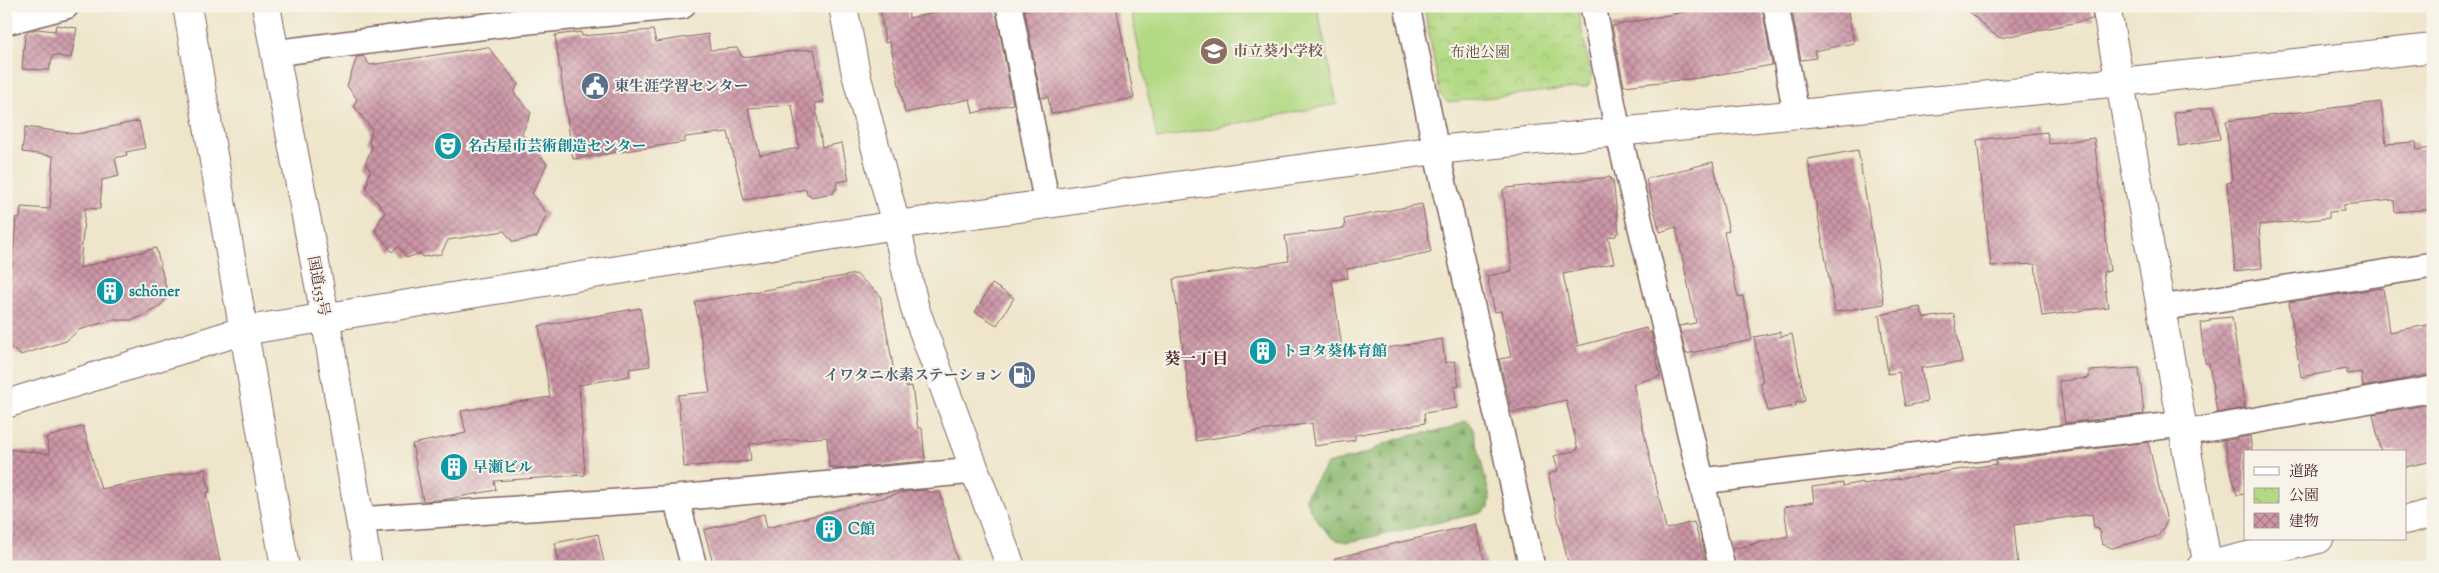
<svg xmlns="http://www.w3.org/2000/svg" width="2439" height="573" font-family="'Sorts Mill Goudy','Noto Serif JP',serif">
  <defs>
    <pattern id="forest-firs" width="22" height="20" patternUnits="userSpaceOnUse" patternTransform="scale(1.25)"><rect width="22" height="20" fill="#8db971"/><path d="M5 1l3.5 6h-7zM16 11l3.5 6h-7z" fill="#75965d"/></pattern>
    <pattern id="park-crowns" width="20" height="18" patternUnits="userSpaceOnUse" patternTransform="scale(1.25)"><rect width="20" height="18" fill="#b2d983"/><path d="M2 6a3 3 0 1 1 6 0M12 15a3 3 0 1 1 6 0" fill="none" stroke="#9bba71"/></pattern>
    <pattern id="building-cross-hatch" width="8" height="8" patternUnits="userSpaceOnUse" patternTransform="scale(1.25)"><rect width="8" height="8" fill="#cc96a7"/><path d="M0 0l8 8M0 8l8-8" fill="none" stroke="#a87a88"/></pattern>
  </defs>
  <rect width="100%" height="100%" fill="#f7f3e8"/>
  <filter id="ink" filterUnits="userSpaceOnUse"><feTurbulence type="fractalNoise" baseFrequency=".02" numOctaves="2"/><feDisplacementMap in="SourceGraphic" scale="10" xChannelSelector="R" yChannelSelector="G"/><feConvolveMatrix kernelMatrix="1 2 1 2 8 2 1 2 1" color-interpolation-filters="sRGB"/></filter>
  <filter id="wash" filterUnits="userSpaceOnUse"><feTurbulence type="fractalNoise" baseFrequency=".0096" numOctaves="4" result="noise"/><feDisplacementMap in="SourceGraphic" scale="20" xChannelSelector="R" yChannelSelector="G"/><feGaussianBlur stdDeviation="1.12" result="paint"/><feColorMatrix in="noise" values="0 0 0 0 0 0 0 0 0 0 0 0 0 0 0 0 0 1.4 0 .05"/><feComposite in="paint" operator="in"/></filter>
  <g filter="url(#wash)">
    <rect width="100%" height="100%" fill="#eee5ca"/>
    <path fill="#b2d983" stroke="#7e7c57" d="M 1130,6 L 1317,6 L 1337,104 L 1157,139 Z"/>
    <path fill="url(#forest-firs)" stroke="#6c6c4e" d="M 1466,420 L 1473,427 L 1490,498 L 1489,507 L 1481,513 L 1349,542 C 1345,541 1340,541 1337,540 C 1327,536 1305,507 1306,497 C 1307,493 1323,469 1327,464 L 1366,454 L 1386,443 L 1408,436 L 1448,429 Z"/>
    <path fill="url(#park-crowns)" stroke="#7e7c57" d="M 1424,6 L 1577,6 L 1592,80 L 1586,87 L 1447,102 L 1440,94 Z"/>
    <g id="blocks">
      <path fill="url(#building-cross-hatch)" fill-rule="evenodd" d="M 880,6 L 908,6 L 909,18 L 965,6 L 995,6 L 1013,104 L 973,113 L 970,99 L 905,113 L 890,42 L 885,43 Z
        M 1024,6 L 1116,6 L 1134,98 L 1051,114 L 1048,97 L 1041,98 Z
        M 1682,6 L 1762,6 L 1772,65 L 1698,78 L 1624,86 L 1612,26 L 1684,12 Z
        M 1791,6 L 1847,6 L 1854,43 L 1814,51 L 1816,58 L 1801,60 Z
        M 1964,6 L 2091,6 L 2093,19 L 2000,38 L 1988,30 Z
        M 56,25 L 77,28 L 71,58 L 53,55 L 49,70 L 22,69 L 25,35 L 29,31 L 37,29 L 55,31 Z
        M 653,30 L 656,42 L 708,34 L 710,50 L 737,48 L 742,57 L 814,49 L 824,102 L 815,103 L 822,147 L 842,143 L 849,180 L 836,182 L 837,189 L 834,190 L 834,193 L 810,197 L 810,194 L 807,195 L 806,189 L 744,200 L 728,132 L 685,137 L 685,142 L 573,159 L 555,35 L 581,32 L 582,36 ZM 792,105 L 799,148 L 760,155 L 748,108 Z
        M 488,47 L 518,84 L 514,93 L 531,113 L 522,134 L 547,164 L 532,194 L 547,214 L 537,237 L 513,242 L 504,231 L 448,240 L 441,254 L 423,257 L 420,253 L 407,258 L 398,247 L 392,252 L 375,230 L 385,212 L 366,188 L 370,170 L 365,164 L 372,147 L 369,142 L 372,130 L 354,106 L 357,99 L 347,86 L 357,57 L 363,56 L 370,65 Z
        M 2381,102 L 2386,144 L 2416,142 L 2417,150 L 2433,148 L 2433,209 L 2395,212 L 2394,200 L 2343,205 L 2344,211 L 2329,212 L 2329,218 L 2259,225 L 2262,268 L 2235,271 L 2227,183 L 2232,182 L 2226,121 Z
        M 2214,106 L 2220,139 L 2179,146 L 2174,113 Z
        M 139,121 L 145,148 L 126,152 L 127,155 L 115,158 L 119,176 L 102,180 L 100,209 L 85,208 L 80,268 L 156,248 L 168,296 L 160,306 L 145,315 L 133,320 L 112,320 L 79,330 L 66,341 L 20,355 L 6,344 L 8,267 L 12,267 L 16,217 L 20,218 L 21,207 L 50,209 L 53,156 L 22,152 L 25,127 L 77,134 Z
        M 2047,132 L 2049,144 L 2094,138 L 2110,271 L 2103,272 L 2108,307 L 2042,316 L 2035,264 L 1991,266 L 1977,140 Z
        M 1858,150 L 1884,304 L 1835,312 L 1808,159 Z
        M 1713,162 L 1729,231 L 1724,232 L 1738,297 L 1743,296 L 1752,340 L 1686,354 L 1679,326 L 1696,323 L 1676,227 L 1660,232 L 1646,179 Z
        M 1610,177 L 1611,180 L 1613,180 L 1619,233 L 1616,233 L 1616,236 L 1608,237 L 1614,263 L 1563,274 L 1578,346 L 1646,328 L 1648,333 L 1651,332 L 1660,376 L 1633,384 L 1666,529 L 1694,522 L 1707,567 L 1569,567 L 1548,474 L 1558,471 L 1554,456 L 1578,450 L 1566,400 L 1512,413 L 1506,387 L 1499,359 L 1511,357 L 1501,311 L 1495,312 L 1487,276 L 1512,271 L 1503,190 L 1507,188 Z
        M 1422,204 L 1431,252 L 1347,269 L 1348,278 L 1332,280 L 1343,355 L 1442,339 L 1445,363 L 1455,361 L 1459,386 L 1454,387 L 1457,408 L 1424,413 L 1425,423 L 1355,435 L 1355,440 L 1315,446 L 1312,423 L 1196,441 L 1173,279 L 1289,261 L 1285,236 L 1345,228 L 1344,219 Z
        M 856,274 L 880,295 L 895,377 L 905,376 L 906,387 L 912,386 L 917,423 L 918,428 L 922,428 L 925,461 L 835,469 L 835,467 L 829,467 L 827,437 L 749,444 L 751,461 L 684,467 L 678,395 L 710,392 L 695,302 Z
        M 992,284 L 1014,298 L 997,325 L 975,312 Z
        M 2383,288 L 2389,332 L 2433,324 L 2433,374 L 2363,387 L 2361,372 L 2347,374 L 2347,369 L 2301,377 L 2289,302 Z
        M 1920,307 L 1924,318 L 1954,314 L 1962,362 L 1921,368 L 1927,402 L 1905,406 L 1899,372 L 1888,374 L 1879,315 Z
        M 640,308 L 650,366 L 629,369 L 630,376 L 579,385 L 585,475 L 494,481 L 496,490 L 448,499 L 423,501 L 412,444 L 466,433 L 461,411 L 550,397 L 539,326 Z
        M 2232,317 L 2245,408 L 2217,413 L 2209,363 L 2205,363 L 2200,323 L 2210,321 L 2210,319 Z
        M 1780,332 L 1780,337 L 1792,334 L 1805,401 L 1795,403 L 1796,406 L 1768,411 L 1760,382 L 1763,382 L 1754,337 Z
        M 2139,368 L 2144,414 L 2065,423 L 2059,381 L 2089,378 L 2089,371 Z
        M 2432,404 L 2433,461 L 2405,467 L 2405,452 L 2381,452 L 2373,414 Z
        M 83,426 L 101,489 L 205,469 L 210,492 L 206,493 L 221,567 L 6,567 L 6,449 L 50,454 L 46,438 Z
        M 2250,436 L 2252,452 L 2245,452 L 2245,494 L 2237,495 L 2224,441 Z
        M 2148,442 L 2167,521 L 2158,536 L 2112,548 L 2102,544 L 2098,527 L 2094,528 L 2092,514 L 2014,525 L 2018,567 L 1736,567 L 1732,549 L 1788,536 L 1784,507 L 1814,502 L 1812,487 L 1843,483 L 1843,486 L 1863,482 L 1863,484 L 1997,464 L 1996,461 Z
        M 927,490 L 927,492 L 940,492 L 959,567 L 714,567 L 704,530 L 764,514 L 767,528 L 908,491 Z
        M 1476,524 L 1486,567 L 1336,567 L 1335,558 Z
        M 598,534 L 605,567 L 560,567 L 555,543 Z"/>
    </g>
  </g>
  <g filter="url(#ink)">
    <use href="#blocks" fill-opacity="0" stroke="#836463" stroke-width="1"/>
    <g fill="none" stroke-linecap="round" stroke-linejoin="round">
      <defs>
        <path id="street" d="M 1009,6 L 1047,204
          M 1407,6 L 1436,150 L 1532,567
          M 1593,6 L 1618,131 L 1722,567
          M 1776,6 L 1796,113
          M 6,22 L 66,6
          M 274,53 L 519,22 L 682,6
          M 2161,308 L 2433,265
          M 2184,433 L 2433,389
          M 1702,481 L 2182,424
          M 676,498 L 694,567
          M 359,520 L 676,498 L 974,471"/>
        <path id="secondary" d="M 843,6 L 856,74 L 896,225 L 915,309 L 1011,567
          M 2106,6 L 2208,567
          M 6,404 L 242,331 L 896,225 L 1436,150 L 2120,82 L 2433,48
          M 2405,520 L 2433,513
          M 2201,567 L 2319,539"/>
        <path id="highway" d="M 187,6 L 285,567
          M 266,6 L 325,316 L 368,567"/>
      </defs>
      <use href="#street" stroke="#836463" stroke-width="28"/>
      <use href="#secondary" stroke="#836463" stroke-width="30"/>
      <use href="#highway" stroke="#836463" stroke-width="30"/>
      <use href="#street" stroke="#fff" stroke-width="25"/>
      <use href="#secondary" stroke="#fff" stroke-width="28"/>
      <use href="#highway" stroke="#fff" stroke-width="28"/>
    </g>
  </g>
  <defs>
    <symbol id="school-disc" viewBox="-11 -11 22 22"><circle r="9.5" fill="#8d6e63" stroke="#f7f3e8"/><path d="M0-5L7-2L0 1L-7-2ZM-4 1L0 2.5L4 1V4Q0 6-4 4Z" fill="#fff"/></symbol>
    <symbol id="civic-disc" viewBox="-11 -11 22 22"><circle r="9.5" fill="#5c6f8a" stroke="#f7f3e8"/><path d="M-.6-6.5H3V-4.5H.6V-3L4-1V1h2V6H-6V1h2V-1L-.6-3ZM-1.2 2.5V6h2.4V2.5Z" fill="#fff"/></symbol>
    <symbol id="theatre-disc" viewBox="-11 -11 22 22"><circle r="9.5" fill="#0f9aa8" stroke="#f7f3e8"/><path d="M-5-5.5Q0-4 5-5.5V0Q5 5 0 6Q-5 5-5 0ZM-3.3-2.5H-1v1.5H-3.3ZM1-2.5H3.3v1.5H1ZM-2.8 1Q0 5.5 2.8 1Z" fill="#fff"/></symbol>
    <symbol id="building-disc" viewBox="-11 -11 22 22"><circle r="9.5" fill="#0f9aa8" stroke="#f7f3e8"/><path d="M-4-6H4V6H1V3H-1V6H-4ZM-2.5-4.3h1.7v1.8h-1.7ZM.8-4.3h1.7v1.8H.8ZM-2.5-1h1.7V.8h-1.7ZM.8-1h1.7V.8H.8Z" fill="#fff"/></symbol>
    <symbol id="fuel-disc" viewBox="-11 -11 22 22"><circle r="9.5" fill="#5c6f8a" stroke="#f7f3e8"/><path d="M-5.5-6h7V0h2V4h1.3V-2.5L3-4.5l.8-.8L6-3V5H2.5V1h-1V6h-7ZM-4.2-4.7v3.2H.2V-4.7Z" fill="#fff"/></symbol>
  </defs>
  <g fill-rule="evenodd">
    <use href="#school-disc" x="1198" y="35" width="32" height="32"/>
    <use href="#civic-disc" x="579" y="70" width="32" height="32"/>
    <use href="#theatre-disc" x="432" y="130" width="32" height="32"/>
    <use href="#building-disc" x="94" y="275" width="32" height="32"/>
    <use href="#building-disc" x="1247" y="335" width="32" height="32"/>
    <use href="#fuel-disc" x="1006" y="359" width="32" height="32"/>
    <use href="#building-disc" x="438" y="451" width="32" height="32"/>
    <use href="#building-disc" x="813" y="513" width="32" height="32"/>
  </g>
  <g text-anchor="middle" stroke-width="4" stroke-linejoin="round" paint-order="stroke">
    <g font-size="15" font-weight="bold" fill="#785e54" stroke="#f7f3e8" text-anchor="start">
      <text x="1233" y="56">市立葵小学校</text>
    </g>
    <g font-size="15" fill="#644e41" stroke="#f7f3e8">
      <text x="1480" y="57">布池公園</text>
    </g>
    <g font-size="15" font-weight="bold" fill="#4e5e75" stroke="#f7f3e8" text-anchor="start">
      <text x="614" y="91">東生涯学習センター</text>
      <text x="1003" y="380" text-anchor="end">イワタニ水素ステーション</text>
    </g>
    <g font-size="15" font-weight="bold" fill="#0d838f" stroke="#f7f3e8" text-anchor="start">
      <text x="467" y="151">名古屋市芸術創造センター</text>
      <text x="129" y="296">schöner</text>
      <text x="1282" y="356">トヨタ葵体育館</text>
      <text x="473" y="472">早瀬ビル</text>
      <text x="848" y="534">C館</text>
    </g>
    <g font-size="15" fill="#4a1f2b" stroke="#f7f3e8">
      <text transform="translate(319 286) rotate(79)" y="5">国道153号</text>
    </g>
    <g font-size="16" font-weight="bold" fill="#4a1f2b" stroke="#f7f3e8">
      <text x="1196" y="364">葵一丁目</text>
    </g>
  </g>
  <rect width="2439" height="573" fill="none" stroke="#f7f3e8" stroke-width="25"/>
  <rect x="2244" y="450" width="162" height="90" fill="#f7f3e8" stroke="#b29e9c"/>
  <rect x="2254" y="467" width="25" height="8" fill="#ffffff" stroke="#b29e9c"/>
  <text x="2289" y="476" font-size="15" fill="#4a1f2b">道路</text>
  <rect x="2254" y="488" width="25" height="15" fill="url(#park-crowns)" stroke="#b29e9c"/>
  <text x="2289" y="500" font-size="15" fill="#4a1f2b">公園</text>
  <rect x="2254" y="513" width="25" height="15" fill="url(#building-cross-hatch)" stroke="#b29e9c"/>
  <text x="2289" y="526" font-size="15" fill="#4a1f2b">建物</text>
</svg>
